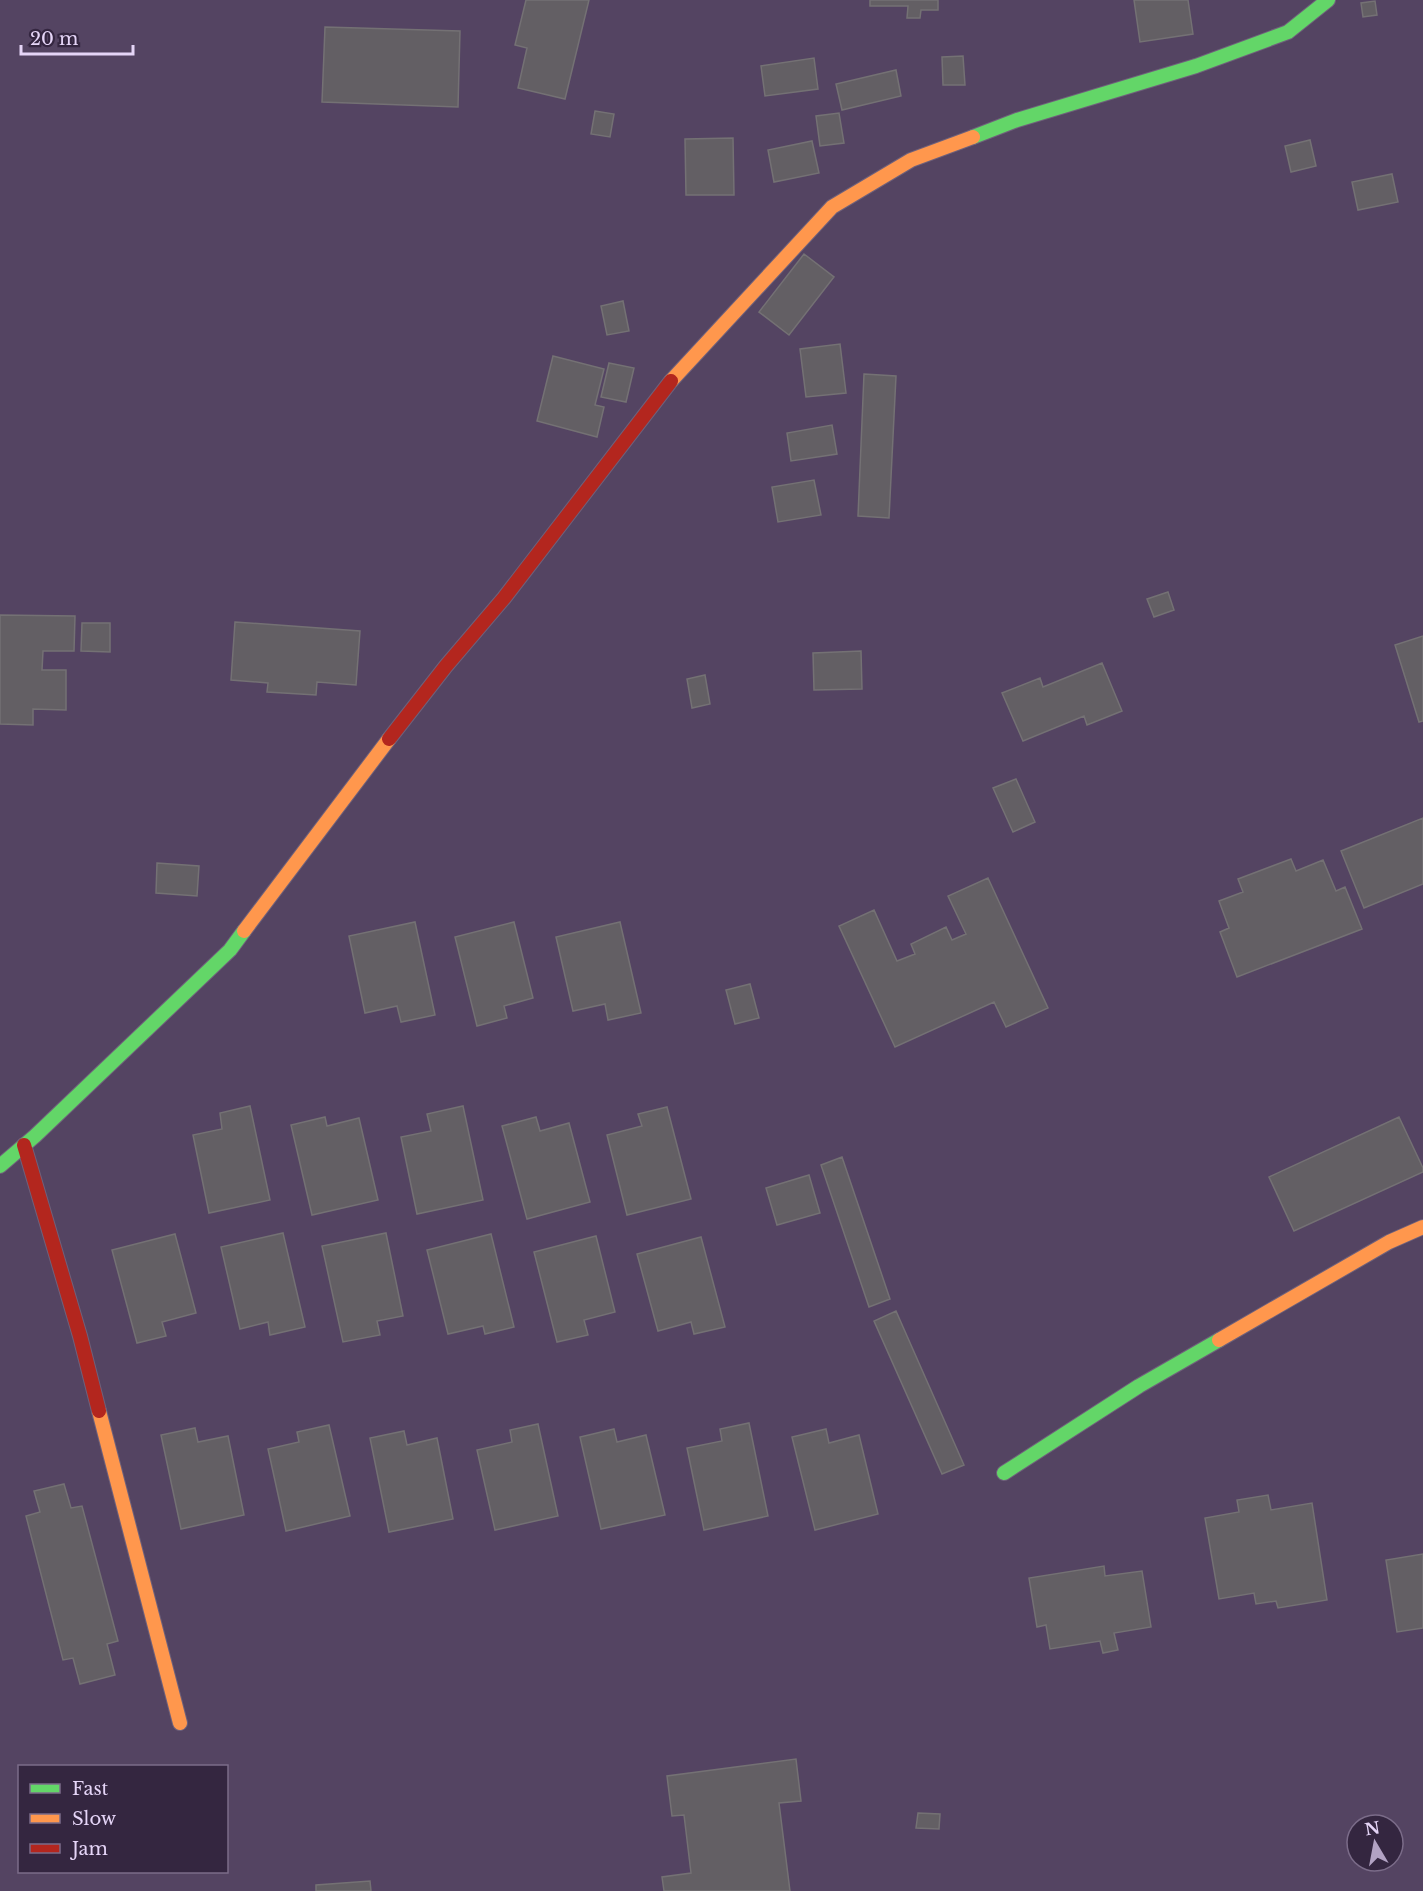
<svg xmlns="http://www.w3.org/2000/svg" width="1423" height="1891" font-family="'Libre Baskerville',serif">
  <rect width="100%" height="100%" fill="#544462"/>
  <path fill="#635f64" stroke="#747174" stroke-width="1.5" d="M 526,0 L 589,0 L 565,99 L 518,88 L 527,48 L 515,45 Z
    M 870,0 L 938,0 L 938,10 L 921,10 L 920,18 L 907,18 L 908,6 L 870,6 Z
    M 1134,0 L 1188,0 L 1193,34 L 1140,42 Z
    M 1375,1 L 1377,15 L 1363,17 L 1361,3 Z
    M 325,27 L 460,31 L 458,107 L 322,102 Z
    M 963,56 L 965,85 L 943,85 L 942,57 Z
    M 814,58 L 818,89 L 765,96 L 761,66 Z
    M 896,70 L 901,96 L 842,110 L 836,84 Z
    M 595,111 L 614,114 L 610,137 L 591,134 Z
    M 839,113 L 844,143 L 820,146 L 816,116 Z
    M 733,138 L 734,195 L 686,195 L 685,139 Z
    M 1310,140 L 1316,166 L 1291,172 L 1285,146 Z
    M 812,141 L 819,173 L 774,182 L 768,150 Z
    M 1392,174 L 1398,202 L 1358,210 L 1352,182 Z
    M 804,254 L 834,277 L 789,335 L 759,312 Z
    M 623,301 L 629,331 L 607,335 L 601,306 Z
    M 840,344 L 846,393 L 806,397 L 800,349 Z
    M 553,356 L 604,369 L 595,405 L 604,407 L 597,437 L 537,421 Z
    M 609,363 L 634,368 L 626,402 L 601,397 Z
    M 864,374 L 896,376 L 889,518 L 858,516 Z
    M 832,425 L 837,454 L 791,461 L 787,433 Z
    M 814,480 L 821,515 L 778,522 L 772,487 Z
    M 1168,592 L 1174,610 L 1154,617 L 1147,599 Z
    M 0,615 L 75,616 L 74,651 L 43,651 L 42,670 L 66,670 L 66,710 L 33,709 L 33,725 L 0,724 Z
    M 235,622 L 360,631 L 356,685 L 317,682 L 316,695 L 267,692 L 268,683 L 231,680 Z
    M 82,623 L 110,623 L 110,652 L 81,651 Z
    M 1423,636 L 1423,721 L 1419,722 L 1395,645 Z
    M 861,651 L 862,689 L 814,690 L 813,653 Z
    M 1102,663 L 1122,711 L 1087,725 L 1084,716 L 1023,741 L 1002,693 L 1040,678 L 1043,687 Z
    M 705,675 L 710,704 L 692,708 L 687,679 Z
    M 1016,779 L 1035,822 L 1013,832 L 993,788 Z
    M 1423,818 L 1423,884 L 1364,908 L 1341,851 Z
    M 1291,859 L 1296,871 L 1323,860 L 1336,891 L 1345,887 L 1362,929 L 1237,977 L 1220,932 L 1229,928 L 1219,901 L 1243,892 L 1238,879 Z
    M 157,863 L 199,866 L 197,896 L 156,893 Z
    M 988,878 L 1048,1008 L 1006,1027 L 994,1002 L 895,1047 L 839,926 L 874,910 L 897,961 L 915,954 L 911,944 L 946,927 L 952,940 L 966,934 L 948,896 Z
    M 415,922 L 435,1015 L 401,1022 L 397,1006 L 365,1013 L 349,936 Z
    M 514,922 L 533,998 L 504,1006 L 507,1018 L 477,1026 L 455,937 Z
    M 620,922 L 641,1013 L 608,1020 L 605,1004 L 573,1011 L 556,937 Z
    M 750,984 L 759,1018 L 735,1024 L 726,990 Z
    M 250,1106 L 270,1200 L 209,1213 L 193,1135 L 222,1129 L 220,1113 Z
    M 463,1106 L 483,1200 L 417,1214 L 401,1137 L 431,1131 L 427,1114 Z
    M 667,1107 L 691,1199 L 627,1215 L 607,1135 L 642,1126 L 638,1114 Z
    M 325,1117 L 327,1126 L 359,1118 L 378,1200 L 312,1215 L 291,1125 Z
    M 536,1117 L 540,1131 L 569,1123 L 590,1202 L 527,1219 L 502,1126 Z
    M 1399,1117 L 1423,1168 L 1423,1172 L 1294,1231 L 1269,1177 Z
    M 842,1157 L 890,1299 L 869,1307 L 821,1165 Z
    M 809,1175 L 820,1213 L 777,1225 L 766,1188 Z
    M 283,1233 L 305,1327 L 270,1335 L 268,1322 L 240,1329 L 221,1247 Z
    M 386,1233 L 403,1316 L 377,1321 L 380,1335 L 343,1342 L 322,1246 Z
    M 175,1234 L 196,1313 L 162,1322 L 166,1336 L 137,1343 L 112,1250 Z
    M 491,1234 L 514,1327 L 485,1334 L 483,1326 L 448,1334 L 427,1250 Z
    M 596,1236 L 615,1312 L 584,1320 L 588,1335 L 557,1342 L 534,1252 Z
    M 701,1237 L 725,1327 L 694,1334 L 691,1322 L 658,1331 L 637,1254 Z
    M 896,1311 L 964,1465 L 942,1474 L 874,1321 Z
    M 749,1423 L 768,1516 L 704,1530 L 687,1448 L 722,1441 L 720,1429 Z
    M 538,1424 L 558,1516 L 495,1530 L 477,1450 L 512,1442 L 510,1430 Z
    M 329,1425 L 350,1516 L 286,1531 L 268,1449 L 299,1442 L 297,1432 Z
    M 195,1428 L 198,1442 L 228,1436 L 244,1515 L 181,1529 L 161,1435 Z
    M 614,1429 L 617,1442 L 646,1435 L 665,1515 L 601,1529 L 580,1437 Z
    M 826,1429 L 829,1443 L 859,1435 L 878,1514 L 815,1530 L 792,1437 Z
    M 404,1431 L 407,1445 L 437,1438 L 453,1519 L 389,1532 L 370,1438 Z
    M 64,1484 L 71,1508 L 82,1506 L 118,1641 L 107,1644 L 115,1675 L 80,1684 L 73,1658 L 63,1660 L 26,1516 L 40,1512 L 34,1491 Z
    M 1268,1495 L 1271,1510 L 1312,1503 L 1327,1600 L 1278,1608 L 1276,1601 L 1256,1604 L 1254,1593 L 1219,1599 L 1205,1518 L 1239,1512 L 1237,1500 Z
    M 1423,1554 L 1423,1628 L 1397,1632 L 1386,1560 Z
    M 1104,1566 L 1105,1576 L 1142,1571 L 1151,1627 L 1114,1633 L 1118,1650 L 1103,1653 L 1100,1641 L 1050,1649 L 1046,1625 L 1037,1627 L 1029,1578 Z
    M 796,1759 L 801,1801 L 779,1803 L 790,1891 L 664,1891 L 662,1877 L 691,1873 L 684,1815 L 672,1816 L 667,1776 Z
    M 918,1813 L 940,1814 L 939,1829 L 916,1828 Z
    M 370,1881 L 371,1891 L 316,1891 L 316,1885 Z"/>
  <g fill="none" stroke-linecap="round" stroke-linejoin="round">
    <defs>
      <path id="fast" d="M 973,137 L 1017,120 L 1196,66 L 1288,32 L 1328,0
        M 0,1166 L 35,1136 L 230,950 L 244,931
        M 1004,1473 L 1139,1386 L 1219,1340"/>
      <path id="slow" d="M 671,381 L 832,207 L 911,160 L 973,137
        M 244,931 L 389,739
        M 1219,1340 L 1389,1242 L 1423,1227
        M 99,1411 L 180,1723"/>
      <path id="jam" d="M 389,739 L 446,666 L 504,598 L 671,381
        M 24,1145 L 80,1336 L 99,1411"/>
    </defs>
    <use href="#fast" stroke="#6f617b" stroke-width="16"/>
    <use href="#slow" stroke="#6f617b" stroke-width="16"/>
    <use href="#jam" stroke="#6f617b" stroke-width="16"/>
    <use href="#fast" stroke="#63d668" stroke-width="14"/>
    <use href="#slow" stroke="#ff974d" stroke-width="14"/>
    <use href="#jam" stroke="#b3261e" stroke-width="14"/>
  </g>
  <rect x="18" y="1765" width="210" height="108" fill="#342640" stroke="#7b6c89" stroke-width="1.5"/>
  <rect x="30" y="1784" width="30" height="9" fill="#63d668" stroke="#7b6c89" stroke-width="1.5"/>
  <text x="72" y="1795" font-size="18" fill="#e5d5f7">Fast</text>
  <rect x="30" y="1814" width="30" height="9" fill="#ff974d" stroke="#7b6c89" stroke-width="1.5"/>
  <text x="72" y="1825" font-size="18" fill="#e5d5f7">Slow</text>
  <rect x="30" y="1844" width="30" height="9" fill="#b3261e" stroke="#7b6c89" stroke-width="1.5"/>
  <text x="72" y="1855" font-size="18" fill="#e5d5f7">Jam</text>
  <g transform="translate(1375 1843) rotate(350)"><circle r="28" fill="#342640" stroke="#7b6c89" stroke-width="1.5"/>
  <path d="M0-4.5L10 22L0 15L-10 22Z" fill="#b2a2c3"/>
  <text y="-9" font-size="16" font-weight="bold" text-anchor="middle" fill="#e5d5f7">N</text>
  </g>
  <path d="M21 45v9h112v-9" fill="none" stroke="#e5d5f7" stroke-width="3"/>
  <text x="30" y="45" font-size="18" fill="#e5d5f7" stroke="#342640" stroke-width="4.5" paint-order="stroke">20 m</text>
</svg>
